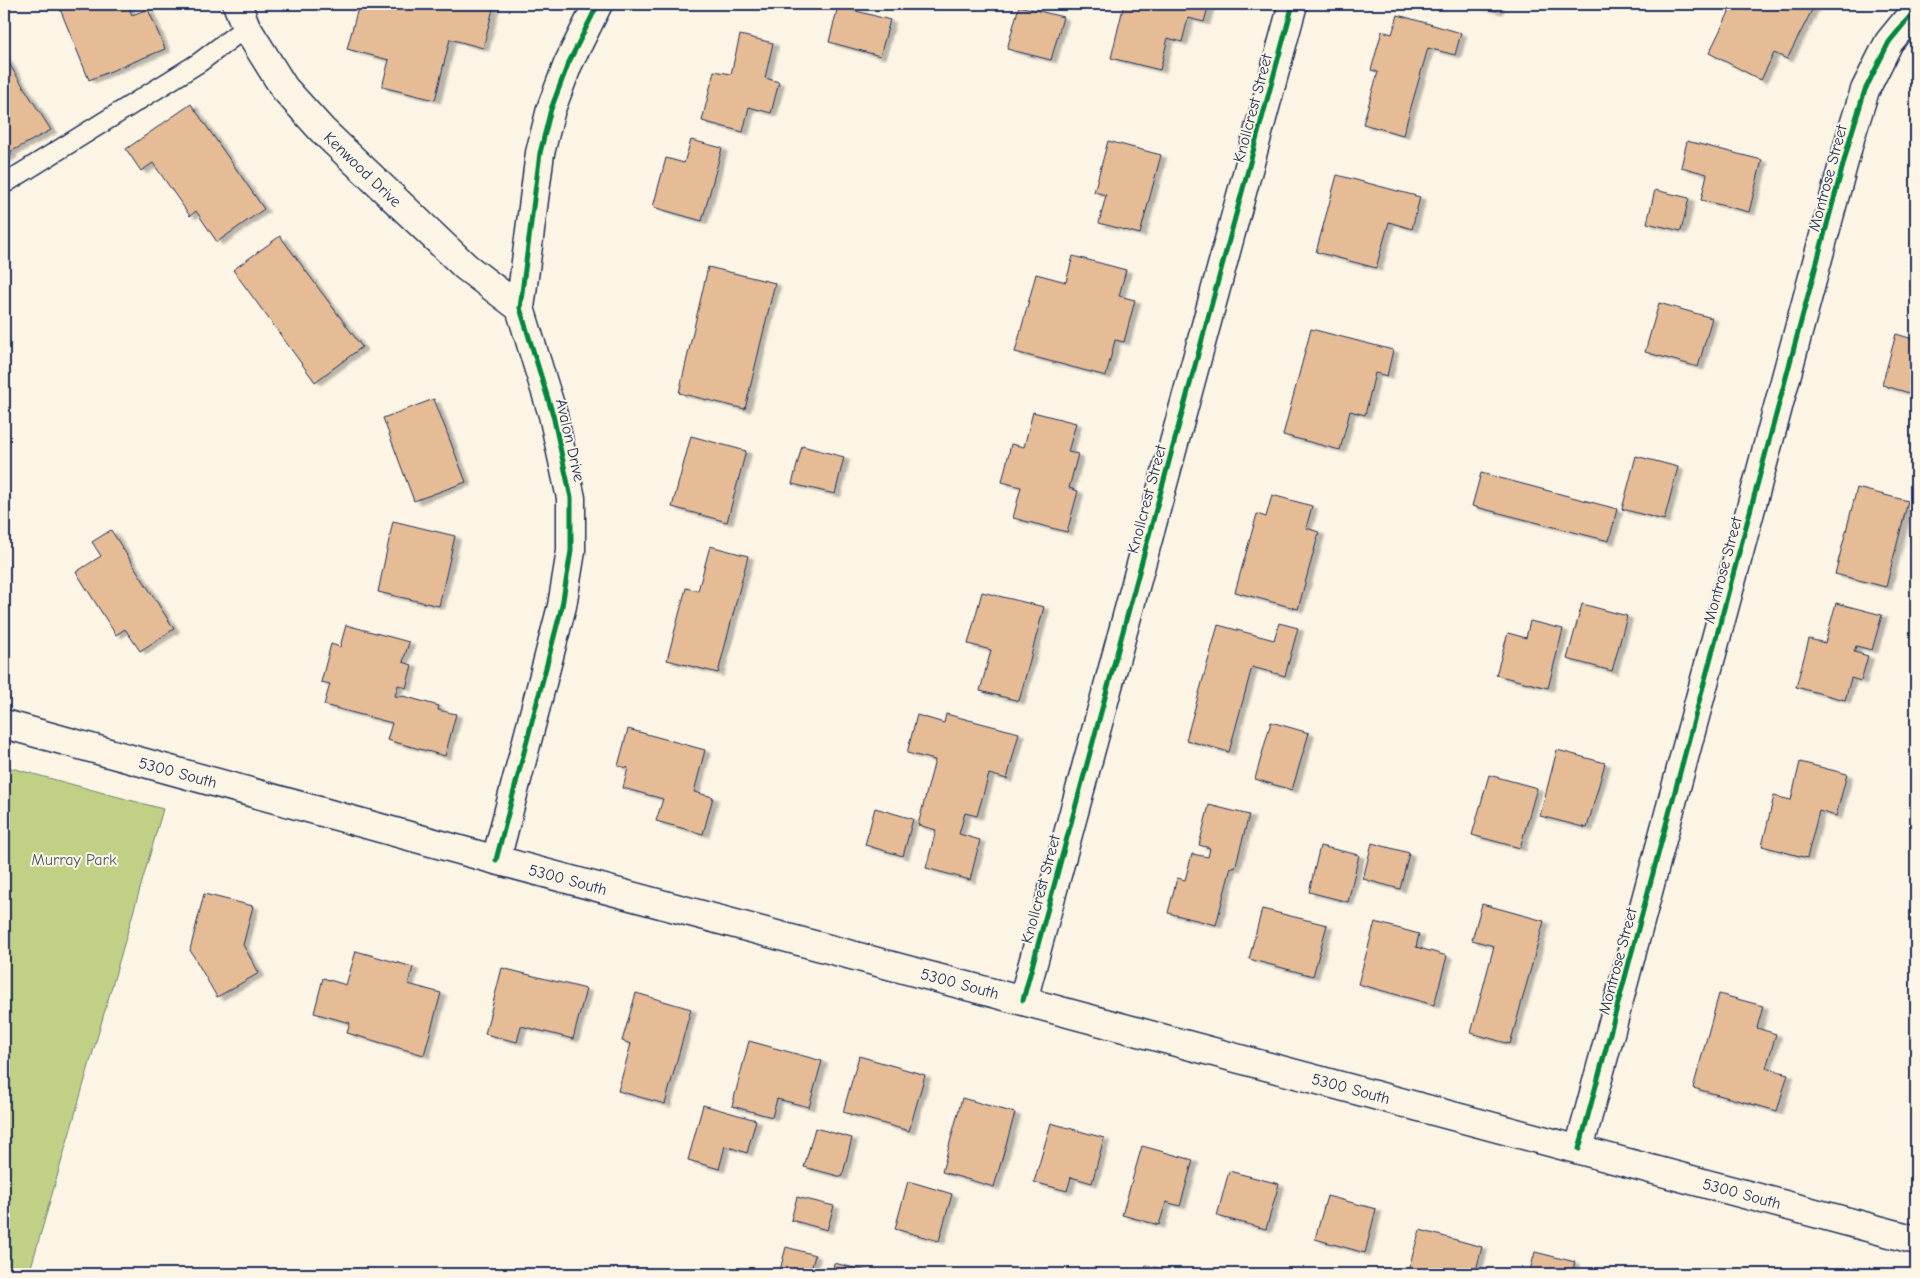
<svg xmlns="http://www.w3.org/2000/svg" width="1920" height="1278" font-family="'Comic Neue',sans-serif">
  <defs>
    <filter id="shadow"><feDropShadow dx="5.5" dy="3" stdDeviation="1" flood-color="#0004"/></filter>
  </defs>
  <rect width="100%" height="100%" fill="#fcf5e5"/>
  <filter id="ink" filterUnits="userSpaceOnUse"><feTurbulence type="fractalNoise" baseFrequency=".02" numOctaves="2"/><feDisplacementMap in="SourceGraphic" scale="10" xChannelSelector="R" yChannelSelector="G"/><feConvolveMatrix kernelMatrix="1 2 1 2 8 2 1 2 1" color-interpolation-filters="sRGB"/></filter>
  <g filter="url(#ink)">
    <path fill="#c0d186" stroke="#6e8072" d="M 4,766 L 163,809 L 29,1274 L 4,1274 Z"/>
    <path fill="#e6bc96" stroke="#1b2f5e" filter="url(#shadow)" d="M 58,4 L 127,4 L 132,15 L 148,9 L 165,49 L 89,80 Z
      M 359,4 L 490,4 L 494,5 L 483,48 L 450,39 L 435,100 L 382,87 L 389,60 L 347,49 Z
      M 1124,4 L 1209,4 L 1204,22 L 1188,18 L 1182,42 L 1168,38 L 1160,70 L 1111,58 Z
      M 1471,4 L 1499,4 L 1497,11 Z
      M 1733,4 L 1815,4 L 1787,59 L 1774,53 L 1761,80 L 1709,53 Z
      M 838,6 L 890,20 L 880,56 L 829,42 Z
      M 1019,6 L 1063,17 L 1051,60 L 1007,49 Z
      M 1398,15 L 1461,33 L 1455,55 L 1428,48 L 1403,135 L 1363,124 L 1378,72 L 1371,70 L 1382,31 L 1392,34 Z
      M 740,35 L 773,43 L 765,78 L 779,82 L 771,113 L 749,107 L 743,132 L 702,121 L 714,71 L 731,74 Z
      M 4,56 L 51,130 L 10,152 L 12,154 L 4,159 Z
      M 191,104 L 264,209 L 217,242 L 196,211 L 190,216 L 153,163 L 141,171 L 126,149 Z
      M 691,140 L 722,148 L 702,221 L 653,207 L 666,158 L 684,163 Z
      M 1108,141 L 1161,155 L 1140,234 L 1099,223 L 1106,195 L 1094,192 Z
      M 1687,141 L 1762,160 L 1749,212 L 1701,200 L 1707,174 L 1681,167 Z
      M 1337,175 L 1420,197 L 1412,229 L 1389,222 L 1376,268 L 1316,252 Z
      M 1655,190 L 1689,198 L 1681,231 L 1647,223 Z
      M 280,236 L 362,347 L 315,382 L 233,270 Z
      M 1073,256 L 1126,270 L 1119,296 L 1135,300 L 1124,342 L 1115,340 L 1106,376 L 1015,352 L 1036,274 L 1066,282 Z
      M 708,267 L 775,283 L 745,409 L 679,393 Z
      M 1659,303 L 1712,318 L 1698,367 L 1645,352 Z
      M 1311,329 L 1393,350 L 1387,376 L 1375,373 L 1365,415 L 1350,411 L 1340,450 L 1283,435 Z
      M 1896,334 L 1916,340 L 1916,395 L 1882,385 Z
      M 434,399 L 466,482 L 414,501 L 383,418 Z
      M 1033,412 L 1076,423 L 1068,452 L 1078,454 L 1069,488 L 1078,491 L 1067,532 L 1013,518 L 1021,487 L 1002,482 L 1011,444 L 1024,447 Z
      M 691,436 L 746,451 L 727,522 L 672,507 Z
      M 802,446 L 844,457 L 835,494 L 792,484 Z
      M 1636,456 L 1678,467 L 1664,520 L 1622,509 Z
      M 1481,473 L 1617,509 L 1609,541 L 1472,506 Z
      M 1857,488 L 1908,501 L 1886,587 L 1835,574 Z
      M 1272,495 L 1312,506 L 1306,528 L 1319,532 L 1298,609 L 1235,592 L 1257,514 L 1266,517 Z
      M 393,521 L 455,536 L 439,606 L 378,592 Z
      M 111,530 L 174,629 L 140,651 L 125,629 L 116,635 L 76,572 L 101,556 L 92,542 Z
      M 710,546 L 748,556 L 718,673 L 667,660 L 686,588 L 698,591 Z
      M 982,592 L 1044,607 L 1019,701 L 980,691 L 991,650 L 968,644 Z
      M 1836,603 L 1882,615 L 1872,650 L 1856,646 L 1854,652 L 1868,656 L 1861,681 L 1851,678 L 1845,700 L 1796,687 L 1809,639 L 1825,643 Z
      M 1582,604 L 1627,616 L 1612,671 L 1567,659 Z
      M 1530,621 L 1563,629 L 1548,688 L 1496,675 L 1508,633 L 1526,638 Z
      M 1279,623 L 1298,628 L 1285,676 L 1252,667 L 1229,752 L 1186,740 L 1218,625 L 1274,640 Z
      M 346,625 L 409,642 L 403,662 L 412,665 L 406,688 L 398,685 L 395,696 L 402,697 L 403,696 L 439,706 L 438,710 L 456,714 L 445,756 L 387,740 L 392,723 L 324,705 L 330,684 L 321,682 L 331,644 L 340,647 Z
      M 946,714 L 1019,733 L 1007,779 L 989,774 L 977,816 L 965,813 L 959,834 L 980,840 L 970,880 L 926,868 L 936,830 L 918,825 L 935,760 L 907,753 L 917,715 L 944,723 Z
      M 1271,722 L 1309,733 L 1292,790 L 1255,779 Z
      M 628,729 L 705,750 L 694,792 L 713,797 L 703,834 L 656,821 L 663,799 L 623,788 L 628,768 L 618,766 Z
      M 1557,750 L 1605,763 L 1587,828 L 1540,816 Z
      M 1800,762 L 1847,774 L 1836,816 L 1819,811 L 1807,858 L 1762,846 L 1774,796 L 1791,800 Z
      M 1489,775 L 1537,788 L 1520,848 L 1472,835 Z
      M 1209,805 L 1249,815 L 1235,868 L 1231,867 L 1216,925 L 1168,913 L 1177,878 L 1185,880 L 1192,854 L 1208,857 L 1210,848 L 1199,845 Z
      M 875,808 L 913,819 L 903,856 L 865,845 Z
      M 1372,843 L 1409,853 L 1400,889 L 1363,879 Z
      M 1320,846 L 1359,855 L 1348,902 L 1309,892 Z
      M 204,894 L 253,906 L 243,945 L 259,973 L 217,997 L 190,950 Z
      M 1482,904 L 1544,921 L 1510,1044 L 1471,1033 L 1494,946 L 1472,940 Z
      M 1262,909 L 1327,925 L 1313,976 L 1249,959 Z
      M 1375,922 L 1419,934 L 1416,947 L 1447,956 L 1434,1005 L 1358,984 Z
      M 356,951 L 413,967 L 408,984 L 441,993 L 424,1055 L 347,1033 L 350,1023 L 314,1013 L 323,978 L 346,985 Z
      M 502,968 L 586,989 L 573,1039 L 521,1026 L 517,1042 L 485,1034 Z
      M 636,993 L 691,1009 L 665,1104 L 618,1091 L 631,1044 L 622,1041 Z
      M 1719,994 L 1763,1006 L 1757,1028 L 1776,1034 L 1766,1068 L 1788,1074 L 1777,1111 L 1693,1088 Z
      M 749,1041 L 822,1061 L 809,1107 L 777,1099 L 772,1117 L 732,1106 Z
      M 859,1056 L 925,1075 L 909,1131 L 843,1112 Z
      M 962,1098 L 1015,1113 L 994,1187 L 942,1172 Z
      M 703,1105 L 756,1120 L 747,1153 L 725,1146 L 719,1169 L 688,1160 Z
      M 1051,1123 L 1104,1138 L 1092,1183 L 1071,1177 L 1067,1191 L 1034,1182 Z
      M 815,1128 L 852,1138 L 842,1177 L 804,1167 Z
      M 1142,1146 L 1193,1160 L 1180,1206 L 1166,1202 L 1159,1225 L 1122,1215 Z
      M 1229,1171 L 1279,1184 L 1266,1229 L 1217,1216 Z
      M 908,1181 L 952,1194 L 939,1241 L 895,1229 Z
      M 1327,1196 L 1376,1209 L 1365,1253 L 1315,1239 Z
      M 797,1197 L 834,1206 L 827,1230 L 791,1220 Z
      M 1420,1230 L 1482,1247 L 1475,1274 L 1407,1274 Z
      M 786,1247 L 815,1255 L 810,1274 L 779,1274 Z
      M 1535,1252 L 1575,1262 L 1572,1274 L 1529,1274 Z
      M 834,1263 L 875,1273 L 874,1274 L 832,1274 Z
      M 1146,1265 L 1175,1272 L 1175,1274 L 1144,1274 Z"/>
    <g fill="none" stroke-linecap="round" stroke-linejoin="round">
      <defs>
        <path id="service" d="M 4,184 L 200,62 L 246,27"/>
        <path id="minor" d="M 237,4 L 246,27 L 284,88 L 322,130 L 466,267 L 520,308
          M 496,860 L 562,606 L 571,551 L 571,498 L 553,415 L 520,308 L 540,153 L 551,109 L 568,64 L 598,4
          M 1023,1000 L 1293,4
          M 1579,1149 L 1851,135 L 1865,90 L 1889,42 L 1916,9"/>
        <path id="secondary" d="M 4,724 L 496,860 L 1916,1240"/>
      </defs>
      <use href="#service" stroke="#1b2f5e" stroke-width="22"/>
      <use href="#minor" stroke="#1b2f5e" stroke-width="31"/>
      <use href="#secondary" stroke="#1b2f5e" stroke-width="31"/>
      <use href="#service" stroke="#fcf5e5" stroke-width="19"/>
      <use href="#minor" stroke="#fcf5e5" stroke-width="28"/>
      <use href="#secondary" stroke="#fcf5e5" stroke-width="28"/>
      <defs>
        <path id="cycleway" d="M 496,860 L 562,606 L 571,551 L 571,498 L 553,415 L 520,308 L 540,153 L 551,109 L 568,64 L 598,4
          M 1023,1000 L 1293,4
          M 1579,1149 L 1851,135 L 1865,90 L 1889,42 L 1916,9"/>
      </defs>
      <use href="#cycleway" stroke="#fcf5e5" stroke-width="8"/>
      <use href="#cycleway" stroke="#00873e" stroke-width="5"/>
    </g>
  </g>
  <g text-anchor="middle" stroke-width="4" stroke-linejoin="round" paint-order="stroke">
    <g font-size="16" fill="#1b2f5e" stroke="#fcf5e5">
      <text transform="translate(1252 108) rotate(-75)" y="6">Knollcrest Street</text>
      <text transform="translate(363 169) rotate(44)" y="6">Kenwood Drive</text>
      <text transform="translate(1827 178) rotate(-75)" y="6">Montrose Street</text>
      <text transform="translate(571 440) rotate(77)" y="6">Avalon Drive</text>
      <text transform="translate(1146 499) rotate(-75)" y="6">Knollcrest Street</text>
      <text transform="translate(1722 570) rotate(-75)" y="6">Montrose Street</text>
      <text transform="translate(178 772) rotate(15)" y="6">5300 South</text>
      <text transform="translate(568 879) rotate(15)" y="6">5300 South</text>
      <text transform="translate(1040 889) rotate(-75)" y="6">Knollcrest Street</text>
      <text transform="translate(1617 961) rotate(-75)" y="6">Montrose Street</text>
      <text transform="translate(960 983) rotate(15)" y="6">5300 South</text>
      <text transform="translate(1351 1088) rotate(15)" y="6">5300 South</text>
      <text transform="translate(1742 1193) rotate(15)" y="6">5300 South</text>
    </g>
    <g font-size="16" fill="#445868" stroke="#fcf5e5">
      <text x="74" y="865">Murray Park</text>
    </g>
  </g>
  <rect width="1920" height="1278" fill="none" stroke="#fcf5e5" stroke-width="20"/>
  <rect x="10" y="10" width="1900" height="1258" fill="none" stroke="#1b2f5e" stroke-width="2" filter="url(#ink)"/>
</svg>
